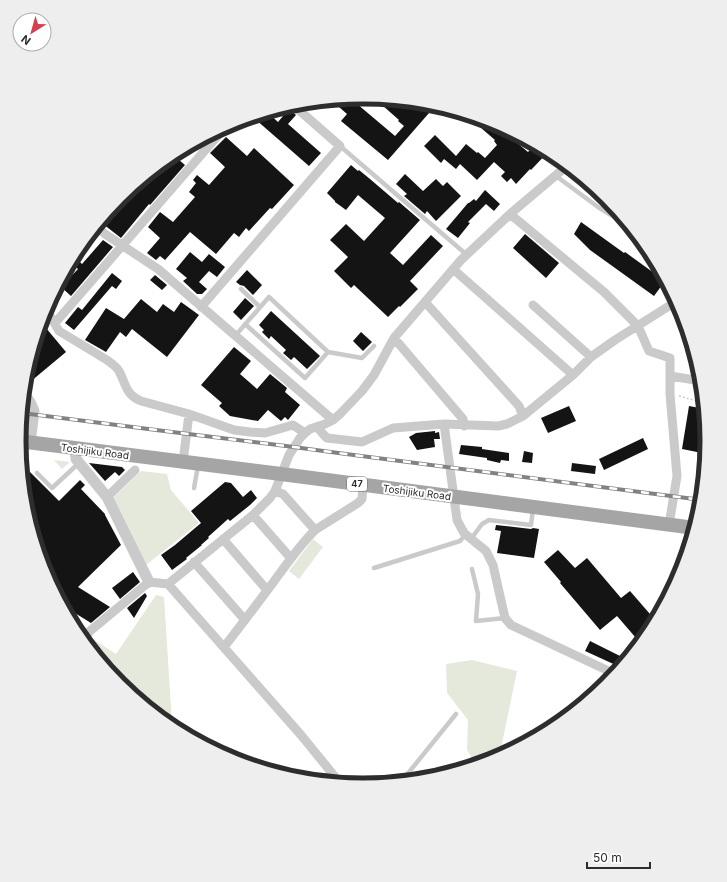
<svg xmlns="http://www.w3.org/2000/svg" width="727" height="882" font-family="Inter,sans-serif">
  <rect width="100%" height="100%" fill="#fff"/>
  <path fill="#e4e9dc" d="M 54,460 L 70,462 L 62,469 Z
    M 141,471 L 167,474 L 171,490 L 199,523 L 146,565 L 112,499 Z
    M 313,539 L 323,547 L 299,579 L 289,571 Z
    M 156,595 L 164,597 L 172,723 L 170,725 L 120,684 L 88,645 L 93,639 L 116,654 Z
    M 472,660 L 517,671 L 499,758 L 476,765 L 467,750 L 468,720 L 447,693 L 446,664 Z"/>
  <path fill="#141414" d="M 373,97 L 431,103 L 436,105 L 388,160 L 341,121 L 347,114 L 331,100 L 350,98 L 395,136 L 404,126 L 398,121 L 399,120 Z
    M 289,109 L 296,115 L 288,124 L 321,153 L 309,166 L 255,119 L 259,114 L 267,112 L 278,122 Z
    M 457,111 L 496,123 L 521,136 L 516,142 L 528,152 L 536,144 L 549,151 L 531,170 L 530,169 L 516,184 L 511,178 L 507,182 L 501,176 L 505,172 L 494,162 L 477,180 L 460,164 L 456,169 L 444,159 L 441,163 L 424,146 L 435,135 L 456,156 L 466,144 L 477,153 L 478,152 L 485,158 L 497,145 L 494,141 L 495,140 L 473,121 L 470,124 Z
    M 226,137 L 247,156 L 254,148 L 294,185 L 272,209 L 270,208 L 249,231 L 246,228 L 239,237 L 234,233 L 216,254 L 190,232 L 165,260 L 160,256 L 156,260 L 147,253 L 160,238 L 148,227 L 160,212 L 173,222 L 195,197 L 189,192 L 196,183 L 193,180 L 197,175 L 209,185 L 225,167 L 210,153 Z
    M 172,154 L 185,165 L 150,205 L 149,204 L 121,238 L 103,224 L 104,223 L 101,220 L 118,199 L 121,202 L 132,189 L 131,188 Z
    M 351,165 L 358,171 L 359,170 L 370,179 L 398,203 L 399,202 L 420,220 L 390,253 L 403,265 L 431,235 L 443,246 L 410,281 L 418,289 L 400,307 L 399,306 L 388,317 L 354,285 L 351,288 L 334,271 L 348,257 L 330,240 L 346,224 L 364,241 L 385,218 L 358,195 L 346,210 L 335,202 L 335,201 L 327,193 Z
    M 405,174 L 423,191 L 436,179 L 443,186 L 447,182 L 461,196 L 436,221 L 427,211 L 425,214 L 404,196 L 407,194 L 396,184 Z
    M 485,190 L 500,204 L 494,211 L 486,204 L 468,222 L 470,223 L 458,238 L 446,229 L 468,203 L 469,203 L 474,199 L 476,201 Z
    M 581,222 L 624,253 L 625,252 L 665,281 L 654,296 L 590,250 L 574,234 Z
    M 525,234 L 559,263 L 546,278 L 513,248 Z
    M 103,240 L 113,247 L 71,296 L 61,287 L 78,269 L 70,262 L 75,257 L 82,264 Z
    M 190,252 L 202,262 L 209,254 L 225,267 L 217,277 L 209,271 L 199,282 L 207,289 L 202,294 L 197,294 L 183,281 L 187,278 L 176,269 Z
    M 247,270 L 262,285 L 253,295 L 244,286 L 240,285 L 236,282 Z
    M 112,273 L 122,281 L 116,289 L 112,286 L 74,330 L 65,323 L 78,307 L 82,310 Z
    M 155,275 L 167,285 L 162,290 L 150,280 Z
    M 245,298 L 254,306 L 241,320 L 233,312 Z
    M 141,299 L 157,312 L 163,304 L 174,312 L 181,302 L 199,315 L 167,357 L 132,329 L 126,337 L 120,332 L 106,352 L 85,340 L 106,308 L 124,319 Z
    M 271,311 L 320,356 L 307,369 L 294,357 L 291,360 L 283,353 L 286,350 L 271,336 L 269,339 L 262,332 L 264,330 L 259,325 Z
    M 41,322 L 66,352 L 24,387 L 26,375 L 34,368 L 29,362 Z
    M 361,332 L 372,342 L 363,351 L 353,341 Z
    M 234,347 L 251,361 L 240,374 L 257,389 L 270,374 L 287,388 L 285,392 L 300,405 L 288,420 L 285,417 L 281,421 L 268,410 L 258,421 L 230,416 L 219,406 L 222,403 L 201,385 Z
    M 569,406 L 576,421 L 548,433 L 541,418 Z
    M 689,406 L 705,409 L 708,441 L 707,454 L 682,449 Z
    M 435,431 L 435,433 L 439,432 L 440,439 L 434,439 L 435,447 L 417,450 L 409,437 L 416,433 Z
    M 643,438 L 648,449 L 604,470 L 599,459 Z
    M 461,445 L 482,447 L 482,449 L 509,453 L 509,461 L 501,460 L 500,463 L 487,460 L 487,458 L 459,454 Z
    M 524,451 L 533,453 L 532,463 L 522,462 Z
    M 21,463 L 59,501 L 80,480 L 85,485 L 81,489 L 105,514 L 105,515 L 121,545 L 78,587 L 110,607 L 91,623 L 62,605 L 45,573 L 26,508 Z
    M 89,463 L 122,467 L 125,470 L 119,476 L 115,472 L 105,481 Z
    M 572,463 L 596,466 L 595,474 L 571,471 Z
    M 225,482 L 231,483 L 243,497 L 251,490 L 257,498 L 250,505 L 230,521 L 228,519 L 208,537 L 209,538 L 201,545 L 202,545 L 186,558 L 187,559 L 172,570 L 161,555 L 175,545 L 201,523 L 191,511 Z
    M 496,525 L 531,529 L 533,528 L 539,529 L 534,558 L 497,553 L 501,531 L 495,530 Z
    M 558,550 L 575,568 L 587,558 L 621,598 L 630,591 L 656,621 L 636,638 L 617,616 L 600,630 L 560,583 L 561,582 L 544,562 Z
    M 133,572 L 140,582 L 120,599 L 112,588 Z
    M 145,593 L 147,596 L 134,618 L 127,608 Z
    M 590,641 L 624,658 L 620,667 L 585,651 Z"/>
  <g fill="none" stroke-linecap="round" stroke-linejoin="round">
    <path stroke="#cacaca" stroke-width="1.5" stroke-dasharray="2 2" stroke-linecap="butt" d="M 679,396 L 704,403
      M 68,616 L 83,627"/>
    <path stroke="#cacaca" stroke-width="4.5" d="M 340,146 L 467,255
      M 556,176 L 598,207 L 627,225
      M 241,289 L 260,307
      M 245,324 L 305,378 L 328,352
      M 235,336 L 269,297 L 328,352 L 362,358 L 374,346
      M 37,473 L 52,488 L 79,463
      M 194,488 L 198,466
      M 471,539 L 482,524 L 489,520 L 531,525 L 533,509
      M 374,568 L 460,541 L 466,534
      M 472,569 L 478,594 L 476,621 L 505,618
      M 322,781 L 326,776 L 330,772
      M 401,782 L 456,714"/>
    <path stroke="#cacaca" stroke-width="9" d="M 510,214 L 604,292 L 638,326 L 649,351 L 670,358 L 670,394 L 677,476 L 669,525
      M 96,226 L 105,234 L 158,269 L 333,420
      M 453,269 L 573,375
      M 425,302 L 519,406 L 523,416
      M 533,305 L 591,357
      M 201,307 L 340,146 L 292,104
      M 46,309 L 59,331 L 107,360 C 111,363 116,366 119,371 C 126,384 125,394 141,401 L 189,414 L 234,430 L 250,432 L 265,433 L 293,425 L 305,433
      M 55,323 L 227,125
      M 394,338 L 463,419 L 464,426
      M 670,376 L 695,380 L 698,363
      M 444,424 L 457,520 L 464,533 L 486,551 L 493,565 L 505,618 L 511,625 L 615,674
      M 317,427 L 324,435 L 327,438 L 362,442 L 393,428 L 444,424 L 498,426 L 507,424 L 523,416 L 573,375 L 591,357 L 615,340 L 677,301
      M 183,462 L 189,414
      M 275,491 L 283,494 L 315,530
      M 107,497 L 135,470
      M 253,515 L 288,555 L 291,558
      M 223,539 L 267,590
      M 194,562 L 245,620
      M 168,584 L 301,735 L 340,783
      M 83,640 L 90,631 L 149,582 L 168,584 L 253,515 L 270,498 L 275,491 L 289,455 L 300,438 L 305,433 L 310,429 L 325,424 L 333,420 L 340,414 L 362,391 L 374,375 L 394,338 L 461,260 L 510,214 L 568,165
      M 224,647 C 239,628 254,608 269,588 C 284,568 298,547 315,530 L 358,503 L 362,499 L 363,485"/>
    <path stroke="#cacaca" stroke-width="11" d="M 24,394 L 30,402 L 34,411 L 30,443
      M 75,449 L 76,459 L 107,497 L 149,582"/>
    <path stroke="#a5a5a5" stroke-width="14" d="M 19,441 L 281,474 L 695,528"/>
    <defs>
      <path id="rail" d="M 22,413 L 172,432 L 286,446 L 346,454 L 702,500"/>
    </defs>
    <use href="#rail" stroke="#828282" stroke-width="4"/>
    <use href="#rail" stroke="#fff" stroke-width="2.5" stroke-dasharray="8" stroke-linecap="butt"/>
  </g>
  <g text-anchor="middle" stroke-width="4" stroke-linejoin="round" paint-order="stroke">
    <rect fill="#fff" stroke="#6c6c6c" stroke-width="1" x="347" y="477" width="20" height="14" rx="3"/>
    <g font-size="9" font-weight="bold" fill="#2d2d2d">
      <text x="357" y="487">47</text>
    </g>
    <g font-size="10" fill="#2d2d2d" stroke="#fff">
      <text transform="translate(95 451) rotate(7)" y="4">Toshijiku Road</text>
      <text transform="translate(417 492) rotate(7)" y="4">Toshijiku Road</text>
    </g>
  </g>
  <path d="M0 0H727V882H0ZM26 441a337 337 0 1 1 674 0a337 337 0 1 1-674 0Z" fill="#eee" fill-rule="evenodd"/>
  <path fill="none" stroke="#2d2d2d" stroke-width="5" d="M26 441a337 337 0 1 1 674 0a337 337 0 1 1-674 0Z"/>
  <g transform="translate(32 32) rotate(217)"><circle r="19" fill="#ffffff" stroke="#ababab"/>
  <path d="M0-3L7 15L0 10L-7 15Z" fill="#d4404f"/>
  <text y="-6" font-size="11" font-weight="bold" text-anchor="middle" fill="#2d2d2d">N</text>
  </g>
  <path d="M587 862v6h63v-6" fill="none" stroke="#2d2d2d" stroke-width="2"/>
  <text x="593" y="862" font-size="12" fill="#2d2d2d" stroke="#ffffff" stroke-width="3" paint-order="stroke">50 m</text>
</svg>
